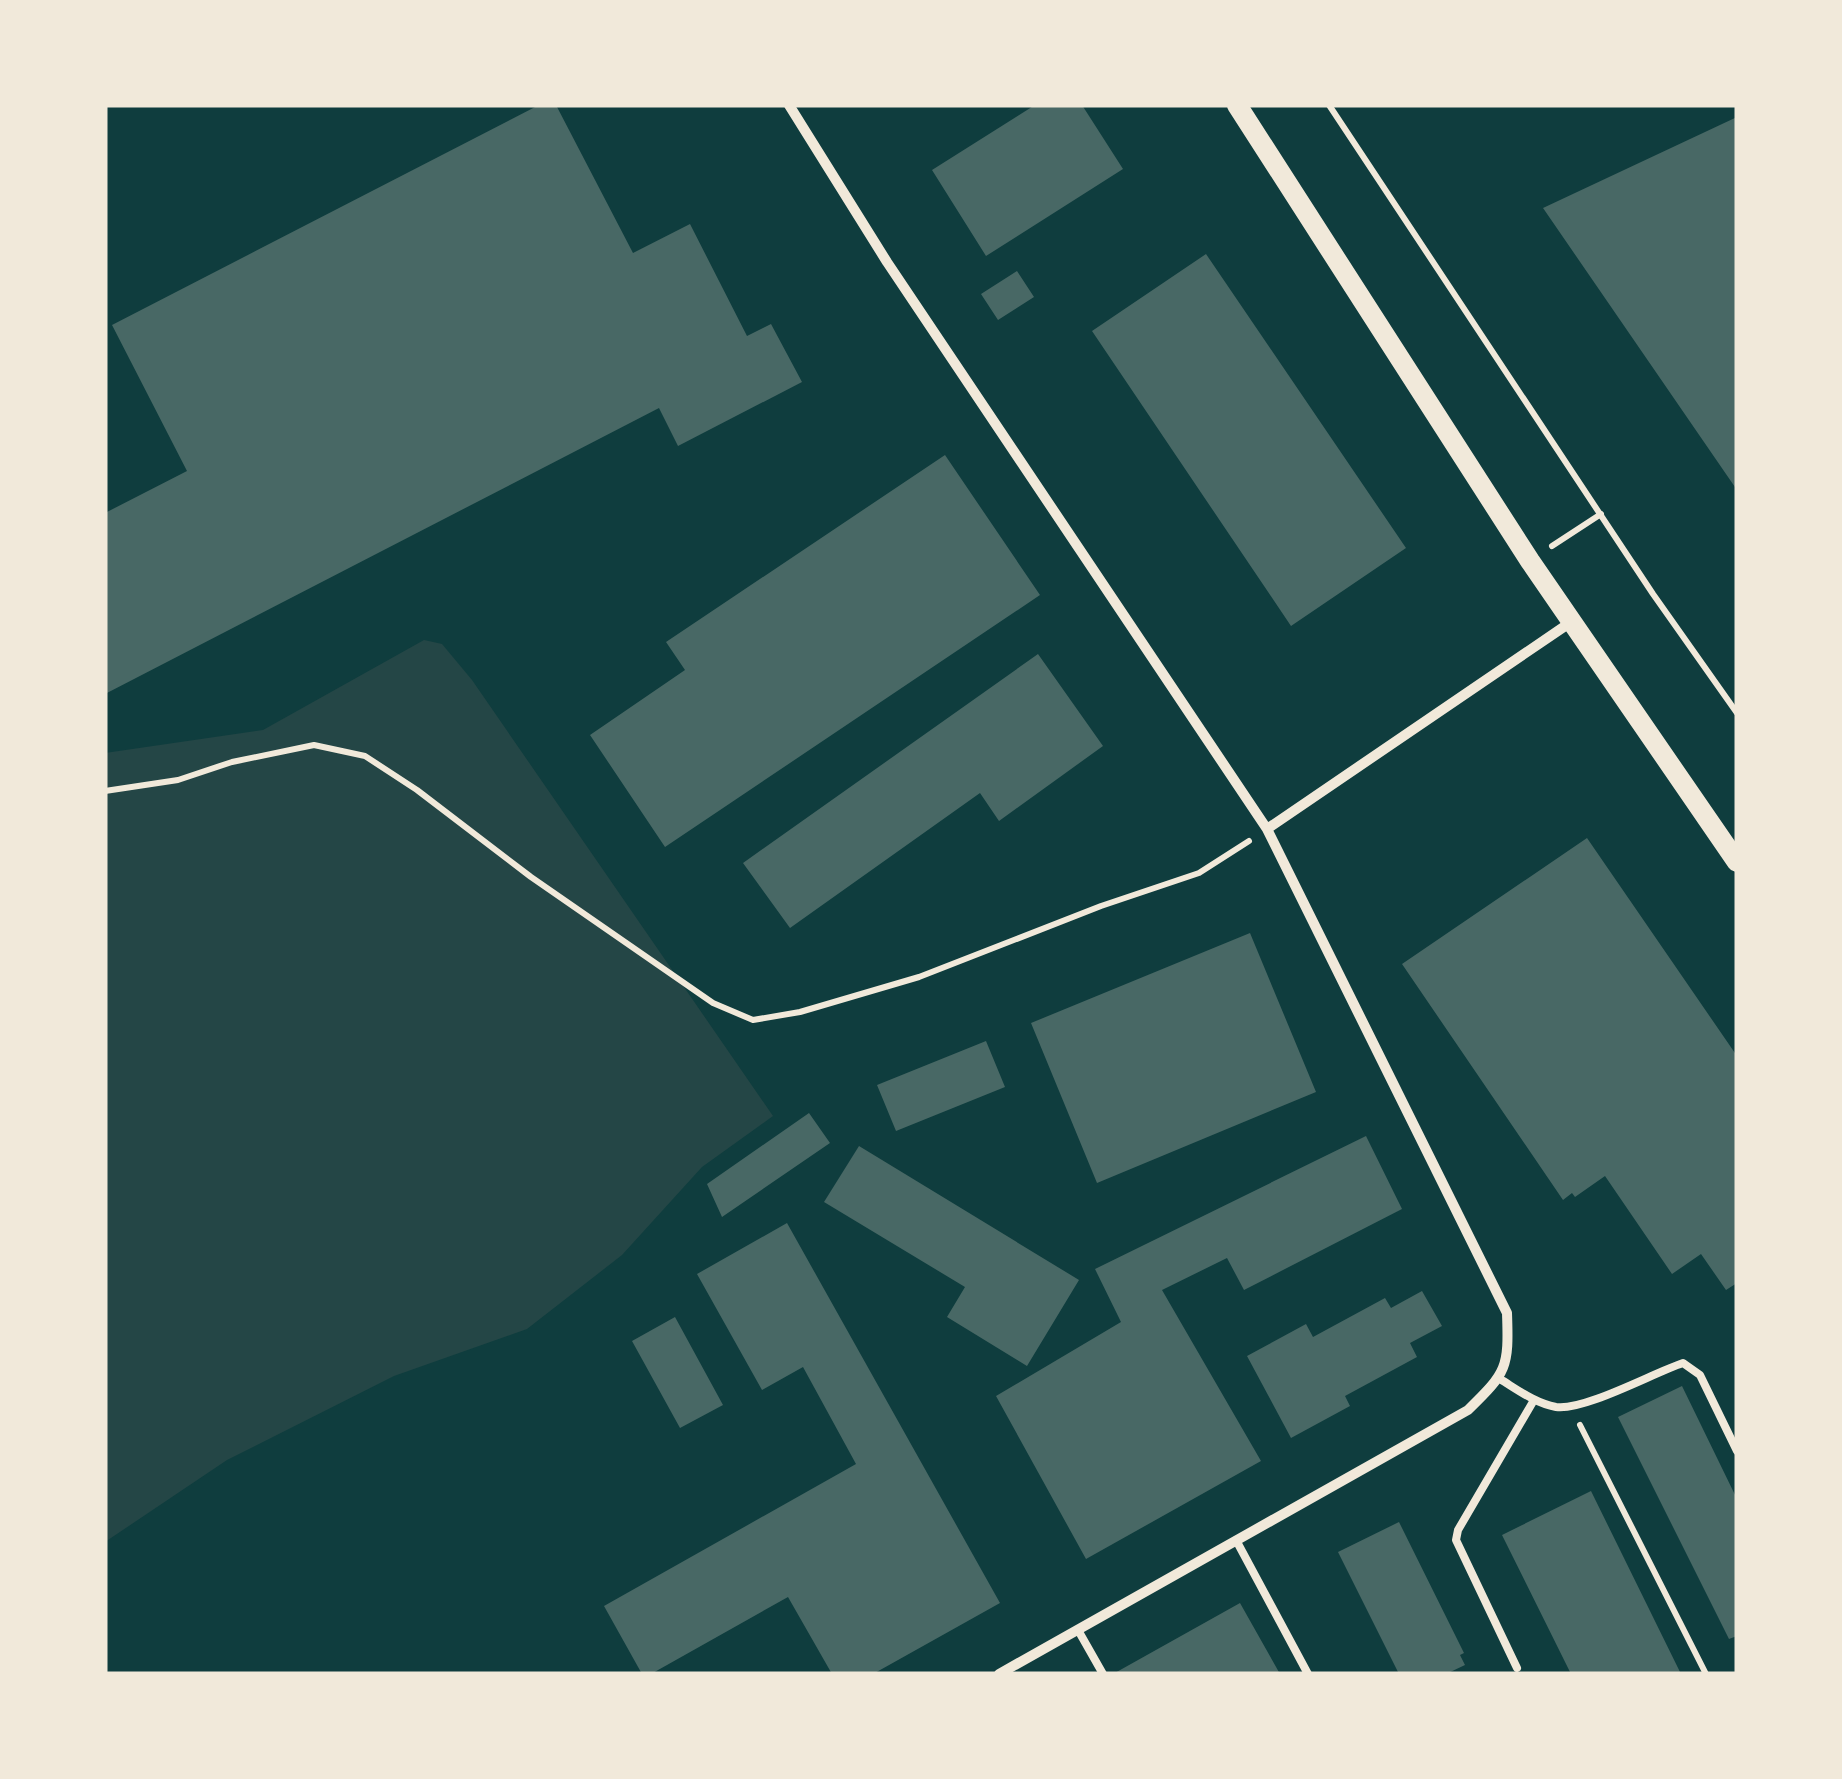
<svg xmlns="http://www.w3.org/2000/svg" width="1842" height="1779" font-family="Manrope,sans-serif">
  <rect width="100%" height="100%" fill="#0f3d3e"/>
  <path fill="#244646" d="M 424,640 L 442,644 L 472,680 L 773,1116 L 702,1167 L 622,1255 L 527,1329 L 394,1376 L 227,1460 L 105,1542 L 105,753 L 263,730 Z"/>
  <path fill="#486865" d="M 539,105 L 556,105 L 633,253 L 690,224 L 747,336 L 771,324 L 802,382 L 678,446 L 659,408 L 105,694 L 105,513 L 187,471 L 112,325 Z
    M 1035,105 L 1082,105 L 1123,169 L 986,256 L 932,170 Z
    M 1737,117 L 1737,490 L 1543,208 Z
    M 1206,254 L 1406,548 L 1291,626 L 1092,331 Z
    M 1017,271 L 1034,297 L 998,320 L 981,294 Z
    M 945,455 L 1040,595 L 665,847 L 590,735 L 685,670 L 666,642 Z
    M 1038,654 L 1103,746 L 999,821 L 980,793 L 790,928 L 743,863 Z
    M 1587,838 L 1737,1056 L 1737,1283 L 1726,1290 L 1701,1254 L 1672,1274 L 1605,1176 L 1575,1197 L 1572,1193 L 1563,1200 L 1402,964 Z
    M 1250,933 L 1316,1092 L 1097,1183 L 1031,1023 Z
    M 986,1041 L 1005,1087 L 896,1131 L 877,1085 Z
    M 809,1113 L 830,1143 L 722,1217 L 707,1184 Z
    M 1366,1136 L 1402,1209 L 1244,1290 L 1227,1258 L 1162,1290 L 1261,1461 L 1086,1559 L 996,1396 L 1121,1322 L 1095,1269 Z
    M 859,1146 L 1079,1280 L 1027,1366 L 947,1317 L 965,1287 L 824,1202 Z
    M 787,1223 L 1000,1603 L 873,1674 L 832,1674 L 788,1597 L 651,1674 L 642,1674 L 604,1606 L 856,1464 L 803,1367 L 762,1390 L 697,1274 Z
    M 1422,1291 L 1442,1326 L 1410,1343 L 1417,1357 L 1345,1396 L 1350,1406 L 1291,1438 L 1247,1356 L 1306,1324 L 1313,1337 L 1385,1298 L 1391,1308 Z
    M 675,1317 L 723,1405 L 680,1428 L 632,1341 Z
    M 1682,1386 L 1737,1499 L 1737,1636 L 1729,1639 L 1618,1417 Z
    M 1591,1491 L 1681,1674 L 1571,1674 L 1502,1535 Z
    M 1399,1522 L 1464,1653 L 1460,1655 L 1465,1665 L 1446,1674 L 1399,1674 L 1338,1552 Z
    M 1240,1603 L 1280,1674 L 1113,1674 Z"/>
  <g fill="none" stroke-linecap="round" stroke-linejoin="round">
    <path stroke="#f1e9da" stroke-width="6" d="M 1329,105 L 1653,594 L 1737,713
      M 1552,546 L 1601,514
      M 105,791 L 178,780 L 232,762 L 314,745 L 365,756 L 417,790 L 531,877 L 713,1003 L 753,1020 L 800,1012 L 919,977 L 1101,906 L 1199,873 L 1249,841
      M 1580,1425 L 1706,1674"/>
    <path stroke="#f1e9da" stroke-width="8" d="M 1500,1379 C 1518,1390 1535,1403 1556,1407 C 1584,1411 1653,1373 1683,1363 L 1700,1375 L 1737,1451
      M 1236,1540 L 1308,1674
      M 1078,1630 L 1103,1674
      M 1517,1668 L 1456,1540 L 1458,1530 L 1534,1400"/>
    <path stroke="#f1e9da" stroke-width="10" d="M 789,105 L 887,262 L 1267,829 L 1507,1313 C 1509,1368 1507,1372 1468,1410 L 999,1674
      M 1267,829 L 1571,622"/>
    <path stroke="#f1e9da" stroke-width="20" d="M 1237,105 L 1530,561 L 1737,862"/>
  </g>
  <rect width="1842" height="1779" fill="none" stroke="#f1e9da" stroke-width="215"/>
</svg>
